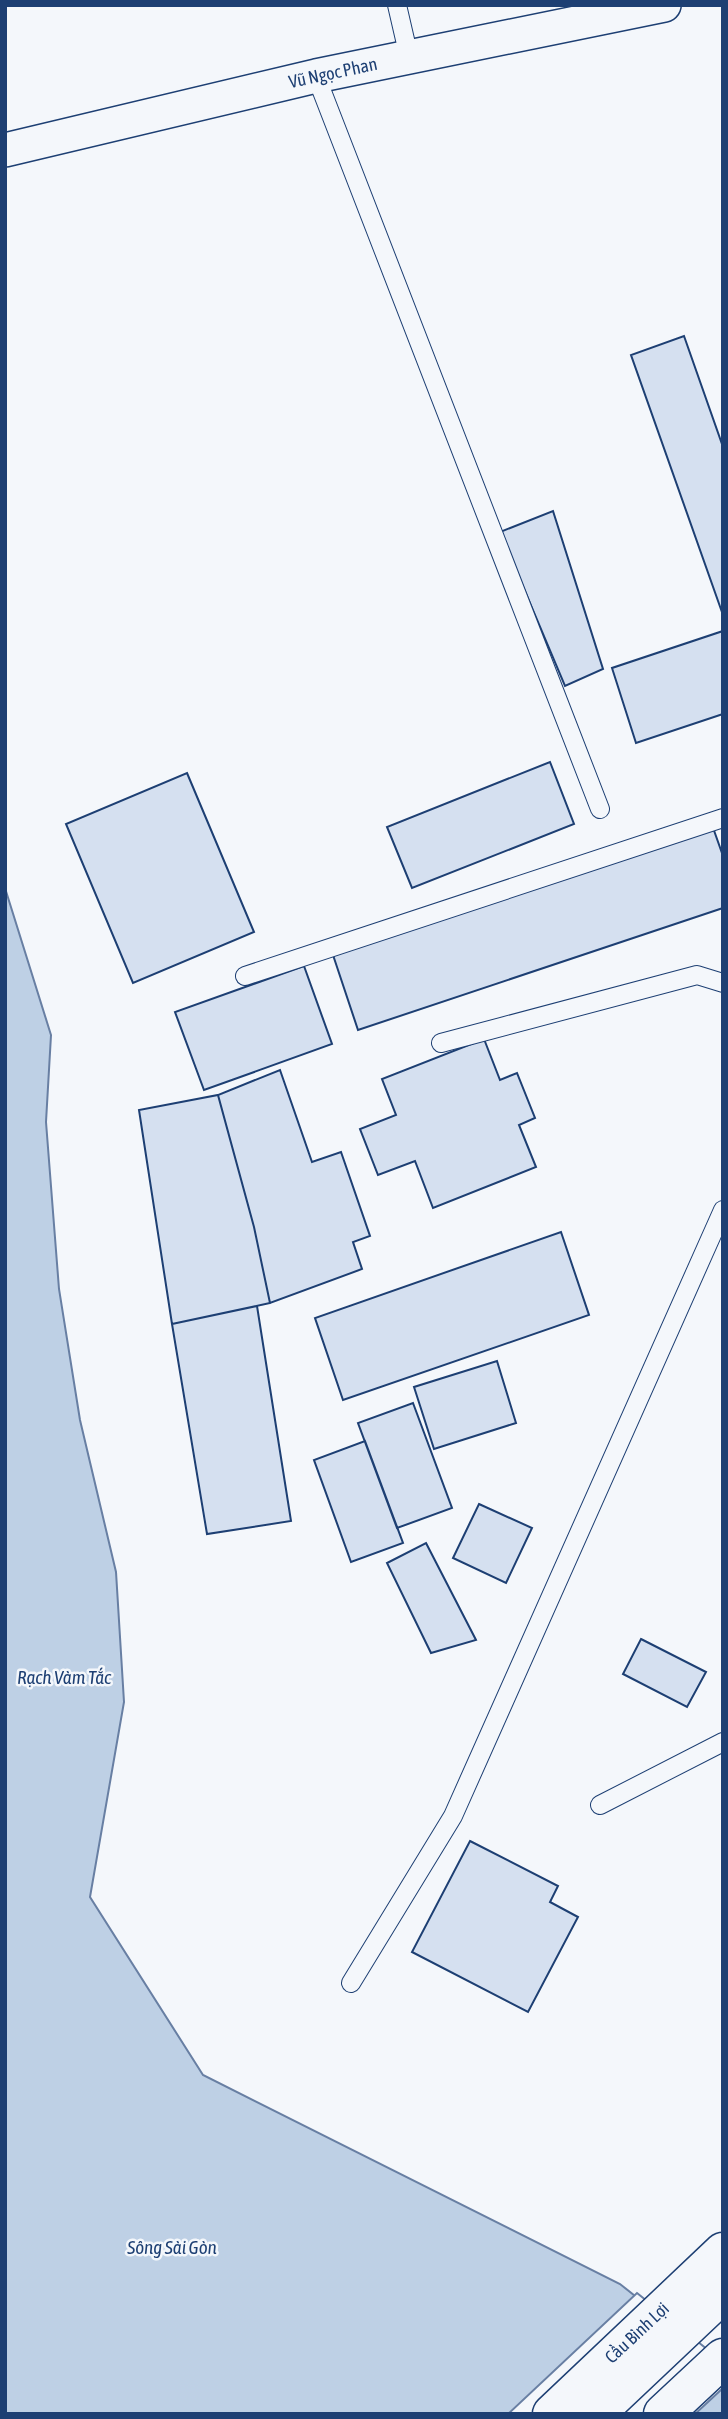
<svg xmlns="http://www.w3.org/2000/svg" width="728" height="2419" font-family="'Asap Condensed',sans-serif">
  <rect width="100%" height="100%" fill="#f4f7fb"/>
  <path fill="#bed0e5" stroke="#687fa3" stroke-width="2" d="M 5,888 L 51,1035 L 46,1122 L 59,1289 L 80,1420 L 116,1572 L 124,1702 L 90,1897 L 203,2075 L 620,2284 L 723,2366 L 723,2414 L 5,2414 Z"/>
  <path fill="#f4f7fb" stroke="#687fa3" stroke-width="2" d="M 637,2293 L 723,2362 L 723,2388 L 695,2414 L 508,2414 Z"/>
  <path fill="#d5e0f0" stroke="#1d3f73" stroke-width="2" d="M 684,336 L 723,447 L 723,615 L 631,355 Z
    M 553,511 L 603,669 L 565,686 L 500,532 Z
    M 723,631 L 723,714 L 636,743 L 612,668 Z
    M 550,762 L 574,824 L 412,888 L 387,827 Z
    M 187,773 L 254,932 L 133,983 L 66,824 Z
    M 711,822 L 723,856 L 723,908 L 358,1030 L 331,949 Z
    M 304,966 L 332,1044 L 204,1090 L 175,1012 Z
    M 484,1039 L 500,1080 L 517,1073 L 535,1118 L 519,1125 L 536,1167 L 433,1208 L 415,1161 L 378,1175 L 360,1129 L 396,1115 L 382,1079 Z
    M 280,1070 L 312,1162 L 341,1152 L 370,1236 L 353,1242 L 362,1269 L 270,1303 L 254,1227 L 218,1095 Z
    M 218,1095 L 254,1227 L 270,1303 L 172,1324 L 139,1110 Z
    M 561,1232 L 589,1315 L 343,1400 L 315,1318 Z
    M 257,1306 L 291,1521 L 207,1534 L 172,1324 Z
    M 497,1361 L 516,1423 L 434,1449 L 414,1387 Z
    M 413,1403 L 452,1508 L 397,1528 L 358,1423 Z
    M 365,1441 L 403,1543 L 351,1562 L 314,1460 Z
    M 479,1504 L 532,1528 L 506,1583 L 453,1558 Z
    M 426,1543 L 476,1640 L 431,1653 L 387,1563 Z
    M 641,1639 L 706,1672 L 687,1707 L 623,1674 Z
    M 470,1841 L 558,1886 L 550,1902 L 578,1917 L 528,2012 L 412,1952 Z"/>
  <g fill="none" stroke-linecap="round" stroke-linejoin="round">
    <defs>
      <path id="lane" d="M 397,5 L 409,57
        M 316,76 L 600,809
        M 245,976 L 723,818
        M 441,1043 L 697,975 L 723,983
        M 600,1805 L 723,1742
        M 351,1983 L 453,1816 L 723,1210"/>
      <path id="street" d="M 5,150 L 316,76 L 664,5"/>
      <path id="primary" d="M 552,2414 L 723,2252
        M 595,2414 L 723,2293"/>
      <path id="highway" d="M 663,2414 L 723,2358"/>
    </defs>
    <use href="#lane" stroke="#1d3f73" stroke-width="20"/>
    <use href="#street" stroke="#1d3f73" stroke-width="36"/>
    <use href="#primary" stroke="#1d3f73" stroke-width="41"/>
    <use href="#highway" stroke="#1d3f73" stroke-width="41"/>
    <use href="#lane" stroke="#f4f7fb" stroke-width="18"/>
    <use href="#street" stroke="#f4f7fb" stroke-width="33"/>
    <use href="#primary" stroke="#f4f7fb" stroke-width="38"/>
    <use href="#highway" stroke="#f4f7fb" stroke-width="38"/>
  </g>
  <g text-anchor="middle" stroke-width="5" stroke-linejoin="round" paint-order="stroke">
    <g font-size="18" fill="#1d3f73" stroke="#f4f7fb">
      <text transform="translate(333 73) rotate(-12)" y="6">Vũ Ngọc Phan</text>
      <text transform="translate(637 2333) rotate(-43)" y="6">Cầu Bình Lợi</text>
    </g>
    <g font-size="19" font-style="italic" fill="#1d3f73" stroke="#f4f7fb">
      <text x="64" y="1684">Rạch Vàm Tắc</text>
      <text x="172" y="2254">Sông Sài Gòn</text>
    </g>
  </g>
  <rect width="728" height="2419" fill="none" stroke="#1d3f73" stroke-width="14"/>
</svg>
